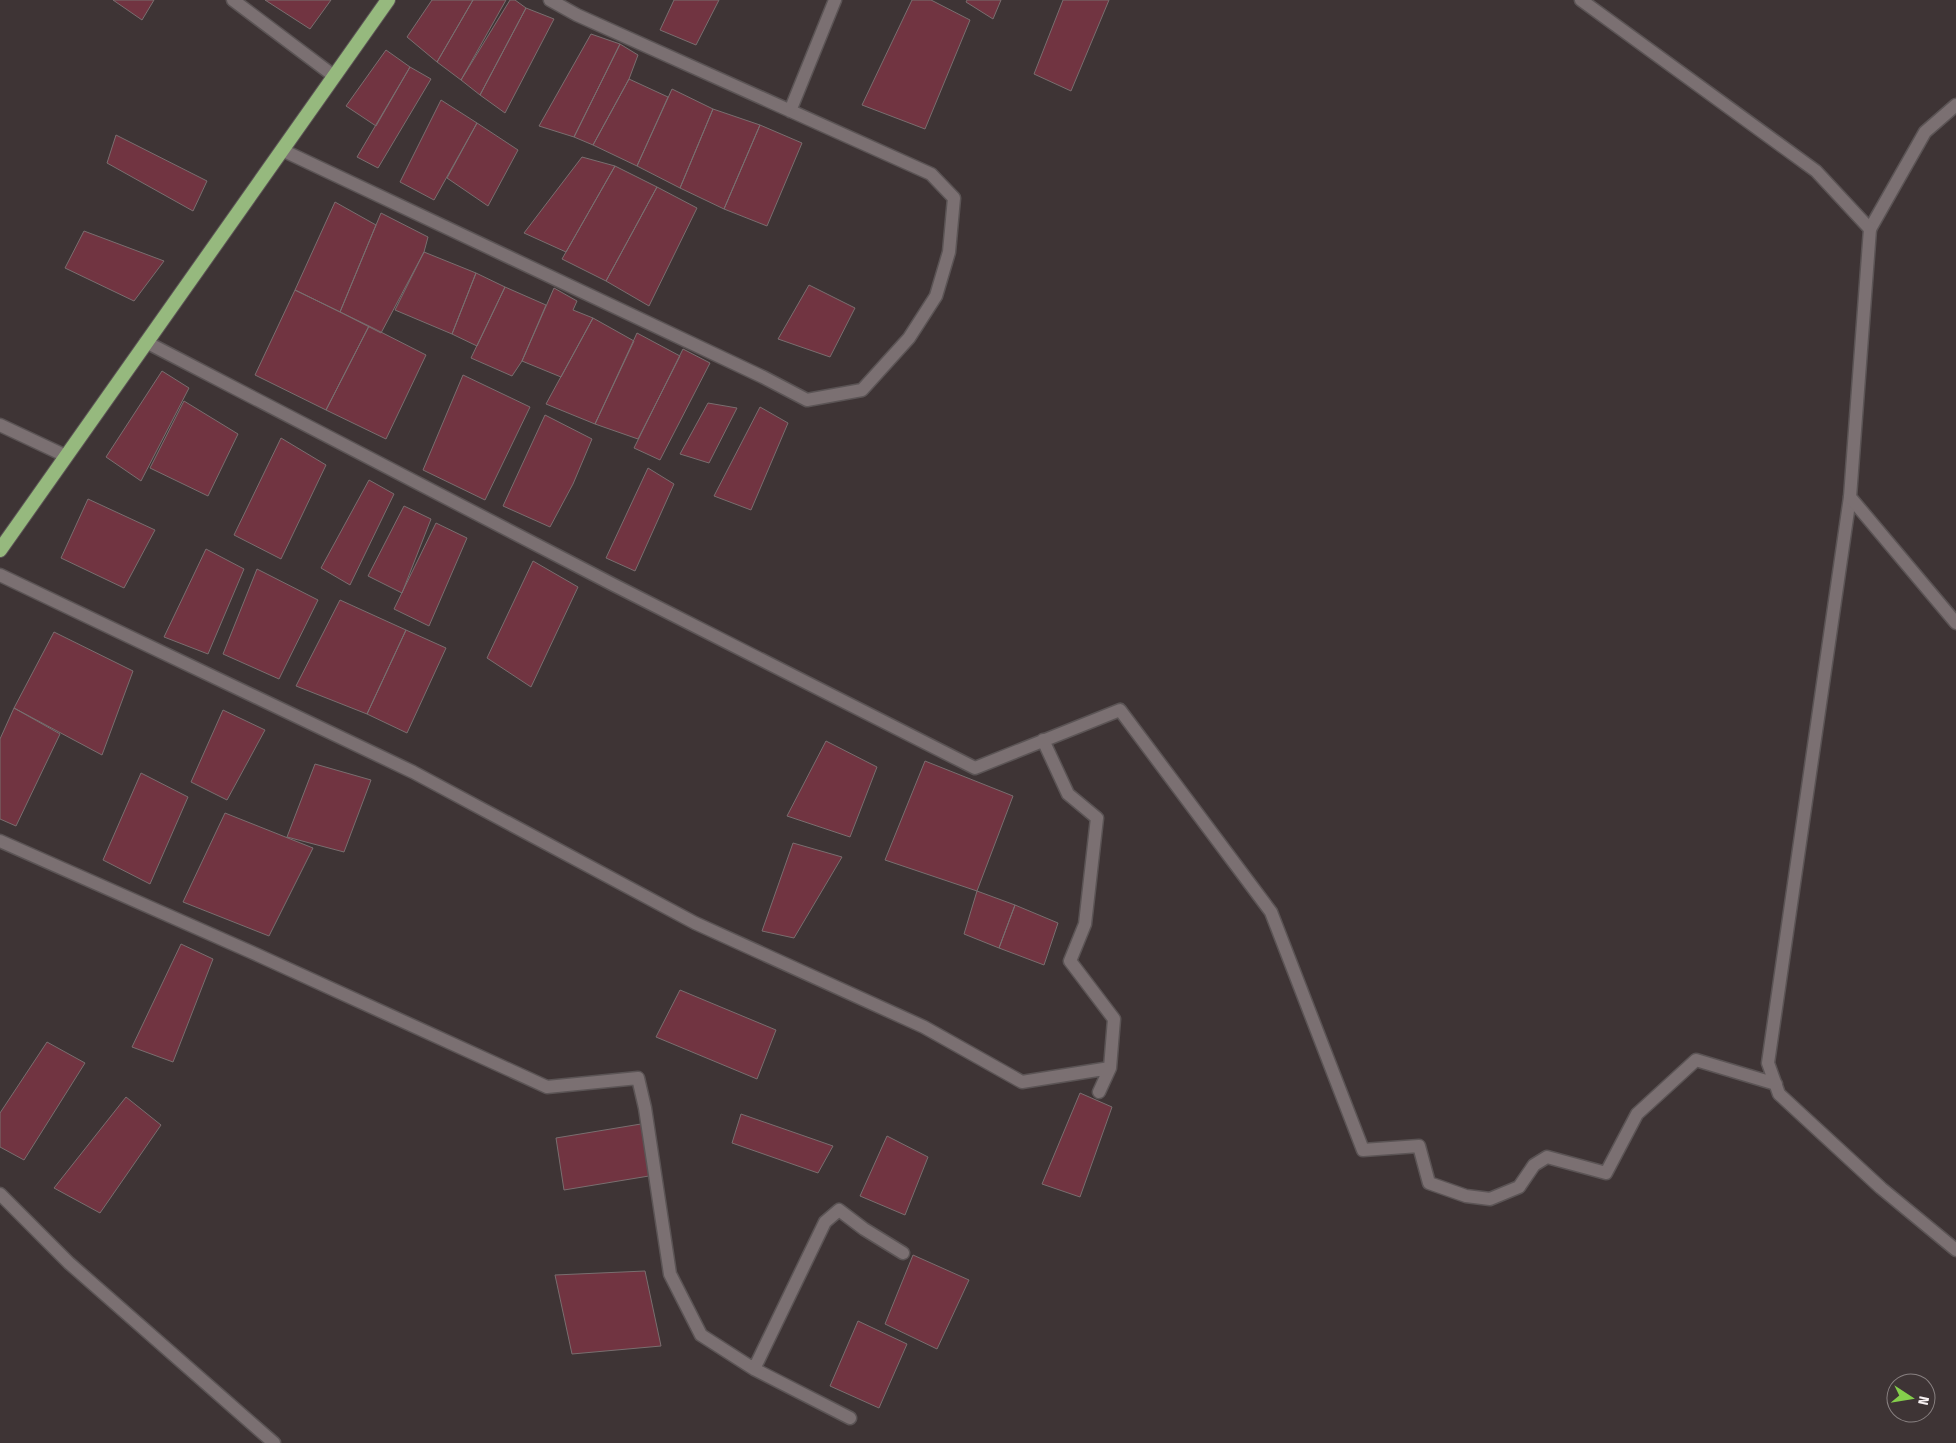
<svg xmlns="http://www.w3.org/2000/svg" width="1956" height="1443" font-family="'Fira Sans Condensed',sans-serif">
  <rect width="100%" height="100%" fill="#3e3435"/>
  <path fill="#713441" stroke="#796e6f" d="M 113,0 L 154,0 L 142,20 Z
    M 265,0 L 331,0 L 310,29 Z
    M 432,0 L 473,0 L 437,62 L 407,37 Z
    M 473,0 L 506,0 L 461,80 L 437,62 Z
    M 510,0 L 515,0 L 526,8 L 480,95 L 461,80 Z
    M 674,0 L 719,0 L 696,45 L 660,30 Z
    M 912,0 L 931,0 L 970,20 L 925,129 L 862,105 Z
    M 967,0 L 1001,0 L 993,19 L 966,2 Z
    M 1063,0 L 1109,0 L 1071,91 L 1034,74 Z
    M 526,8 L 554,19 L 505,113 L 480,95 Z
    M 591,34 L 620,44 L 574,137 L 539,126 Z
    M 620,44 L 638,55 L 629,79 L 593,145 L 574,137 Z
    M 386,50 L 410,67 L 376,126 L 346,106 Z
    M 410,67 L 431,79 L 378,168 L 357,157 Z
    M 629,79 L 668,97 L 637,166 L 593,145 Z
    M 672,89 L 713,109 L 680,188 L 637,166 Z
    M 441,100 L 477,123 L 434,200 L 400,182 Z
    M 713,109 L 760,125 L 724,209 L 680,188 Z
    M 477,123 L 518,150 L 488,206 L 447,178 Z
    M 760,125 L 802,143 L 767,226 L 724,209 Z
    M 116,135 L 207,181 L 193,211 L 107,163 Z
    M 582,157 L 615,166 L 566,252 L 524,233 Z
    M 615,166 L 657,187 L 606,281 L 562,259 Z
    M 657,187 L 697,208 L 649,306 L 606,281 Z
    M 335,202 L 376,225 L 340,312 L 295,290 Z
    M 381,213 L 428,237 L 424,252 L 381,333 L 340,312 Z
    M 84,231 L 164,261 L 134,301 L 65,268 Z
    M 424,252 L 476,273 L 452,334 L 395,310 Z
    M 476,273 L 505,287 L 477,346 L 452,334 Z
    M 809,285 L 855,308 L 830,357 L 778,339 Z
    M 505,287 L 546,305 L 522,361 L 512,376 L 471,358 Z
    M 554,288 L 577,301 L 573,310 L 593,318 L 561,377 L 522,361 Z
    M 295,290 L 369,326 L 326,410 L 255,375 Z
    M 593,318 L 634,341 L 595,424 L 546,404 Z
    M 369,326 L 426,355 L 386,439 L 326,410 Z
    M 637,333 L 680,356 L 638,439 L 595,424 Z
    M 683,349 L 710,363 L 660,460 L 634,448 Z
    M 162,371 L 189,388 L 141,481 L 106,457 Z
    M 463,375 L 530,407 L 485,500 L 423,470 Z
    M 184,401 L 238,434 L 208,496 L 150,468 Z
    M 708,403 L 737,408 L 709,463 L 680,454 Z
    M 760,407 L 788,423 L 751,510 L 714,496 Z
    M 545,415 L 592,439 L 573,484 L 550,527 L 503,506 Z
    M 281,438 L 326,465 L 281,559 L 234,535 Z
    M 648,468 L 674,484 L 635,571 L 606,558 Z
    M 369,480 L 394,494 L 350,585 L 321,568 Z
    M 88,499 L 155,530 L 124,588 L 61,558 Z
    M 404,506 L 431,519 L 402,593 L 368,576 Z
    M 436,523 L 467,538 L 429,626 L 394,609 Z
    M 206,549 L 244,569 L 208,654 L 164,637 Z
    M 533,561 L 578,587 L 531,687 L 487,658 Z
    M 257,569 L 318,600 L 279,679 L 223,654 Z
    M 340,600 L 406,630 L 367,714 L 296,686 Z
    M 406,630 L 446,648 L 407,733 L 367,714 Z
    M 54,632 L 133,671 L 102,755 L 14,708 Z
    M 14,708 L 60,734 L 16,826 L 0,819 L 0,739 Z
    M 223,710 L 265,730 L 227,800 L 191,782 Z
    M 826,741 L 877,767 L 850,837 L 787,816 Z
    M 925,761 L 1013,796 L 977,891 L 885,860 Z
    M 315,764 L 371,780 L 344,852 L 287,837 Z
    M 141,773 L 188,797 L 150,884 L 103,860 Z
    M 225,813 L 313,848 L 269,936 L 183,902 Z
    M 793,843 L 842,857 L 794,938 L 762,931 Z
    M 977,891 L 1015,905 L 999,948 L 964,934 Z
    M 1015,905 L 1058,923 L 1044,965 L 999,948 Z
    M 181,944 L 213,959 L 173,1062 L 132,1047 Z
    M 680,990 L 776,1030 L 757,1079 L 656,1037 Z
    M 47,1042 L 85,1063 L 24,1160 L 0,1147 L 0,1113 Z
    M 1080,1093 L 1112,1107 L 1080,1197 L 1042,1184 Z
    M 126,1097 L 161,1125 L 100,1213 L 54,1188 Z
    M 741,1114 L 833,1146 L 818,1173 L 732,1143 Z
    M 647,1123 L 655,1175 L 564,1190 L 556,1138 Z
    M 887,1136 L 928,1157 L 905,1215 L 860,1196 Z
    M 913,1255 L 969,1280 L 937,1349 L 885,1324 Z
    M 645,1271 L 661,1346 L 572,1354 L 555,1275 Z
    M 858,1321 L 907,1344 L 879,1408 L 830,1386 Z"/>
  <g fill="none" stroke-linecap="round" stroke-linejoin="round">
    <defs>
      <path id="minor" d="M 233,0 L 334,76
        M 790,111 L 835,0
        M 282,150 L 763,377 L 807,400 L 862,390 L 909,338 L 936,296 L 949,252 L 954,198 L 931,174 L 577,15 L 550,0
        M 1870,229 L 1925,132 L 1956,105
        M 146,342 L 612,584 L 975,768 L 1120,710 L 1271,912 L 1363,1150 L 1419,1146 L 1429,1183 L 1466,1196 L 1490,1199 L 1519,1187 L 1534,1165 L 1547,1157 L 1606,1173 L 1637,1114 L 1696,1060 L 1776,1084
        M 0,425 L 66,456
        M 1850,497 L 1768,1063 L 1779,1094 L 1881,1188 L 1956,1250
        M 0,575 L 413,772 L 695,923 L 924,1027 L 1022,1082 L 1110,1068
        M 1043,740 L 1068,794 L 1097,818 L 1085,924 L 1070,961 L 1114,1019 L 1110,1068 L 1099,1092
        M 0,841 L 251,952 L 547,1087 L 638,1078 L 645,1108 L 670,1274 L 701,1335 L 754,1369 L 850,1418
        M 0,1194 L 69,1263 L 274,1443
        M 754,1369 L 825,1222 L 839,1210 L 864,1229 L 903,1253"/>
      <path id="secondary" d="M 1581,0 L 1816,171 L 1870,229 L 1850,497 L 1956,623"/>
      <path id="trunk" d="M 0,550 L 388,0"/>
    </defs>
    <use href="#minor" stroke="#5b5455" stroke-width="15"/>
    <use href="#secondary" stroke="#5b5455" stroke-width="15"/>
    <use href="#trunk" stroke="#5b5455" stroke-width="16"/>
    <use href="#minor" stroke="#7b7072" stroke-width="12"/>
    <use href="#secondary" stroke="#7b7072" stroke-width="12"/>
    <use href="#trunk" stroke="#96b97e" stroke-width="14"/>
  </g>
  <g transform="translate(1911 1398) rotate(102)"><circle r="24" fill="#3e3435" stroke="#888081"/>
  <path d="M0-4L9 19L0 12L-9 19Z" fill="#85cf4c"/>
  <text y="-8" font-size="14" font-weight="bold" text-anchor="middle" fill="#f8f2f3">N</text>
  </g>
</svg>
